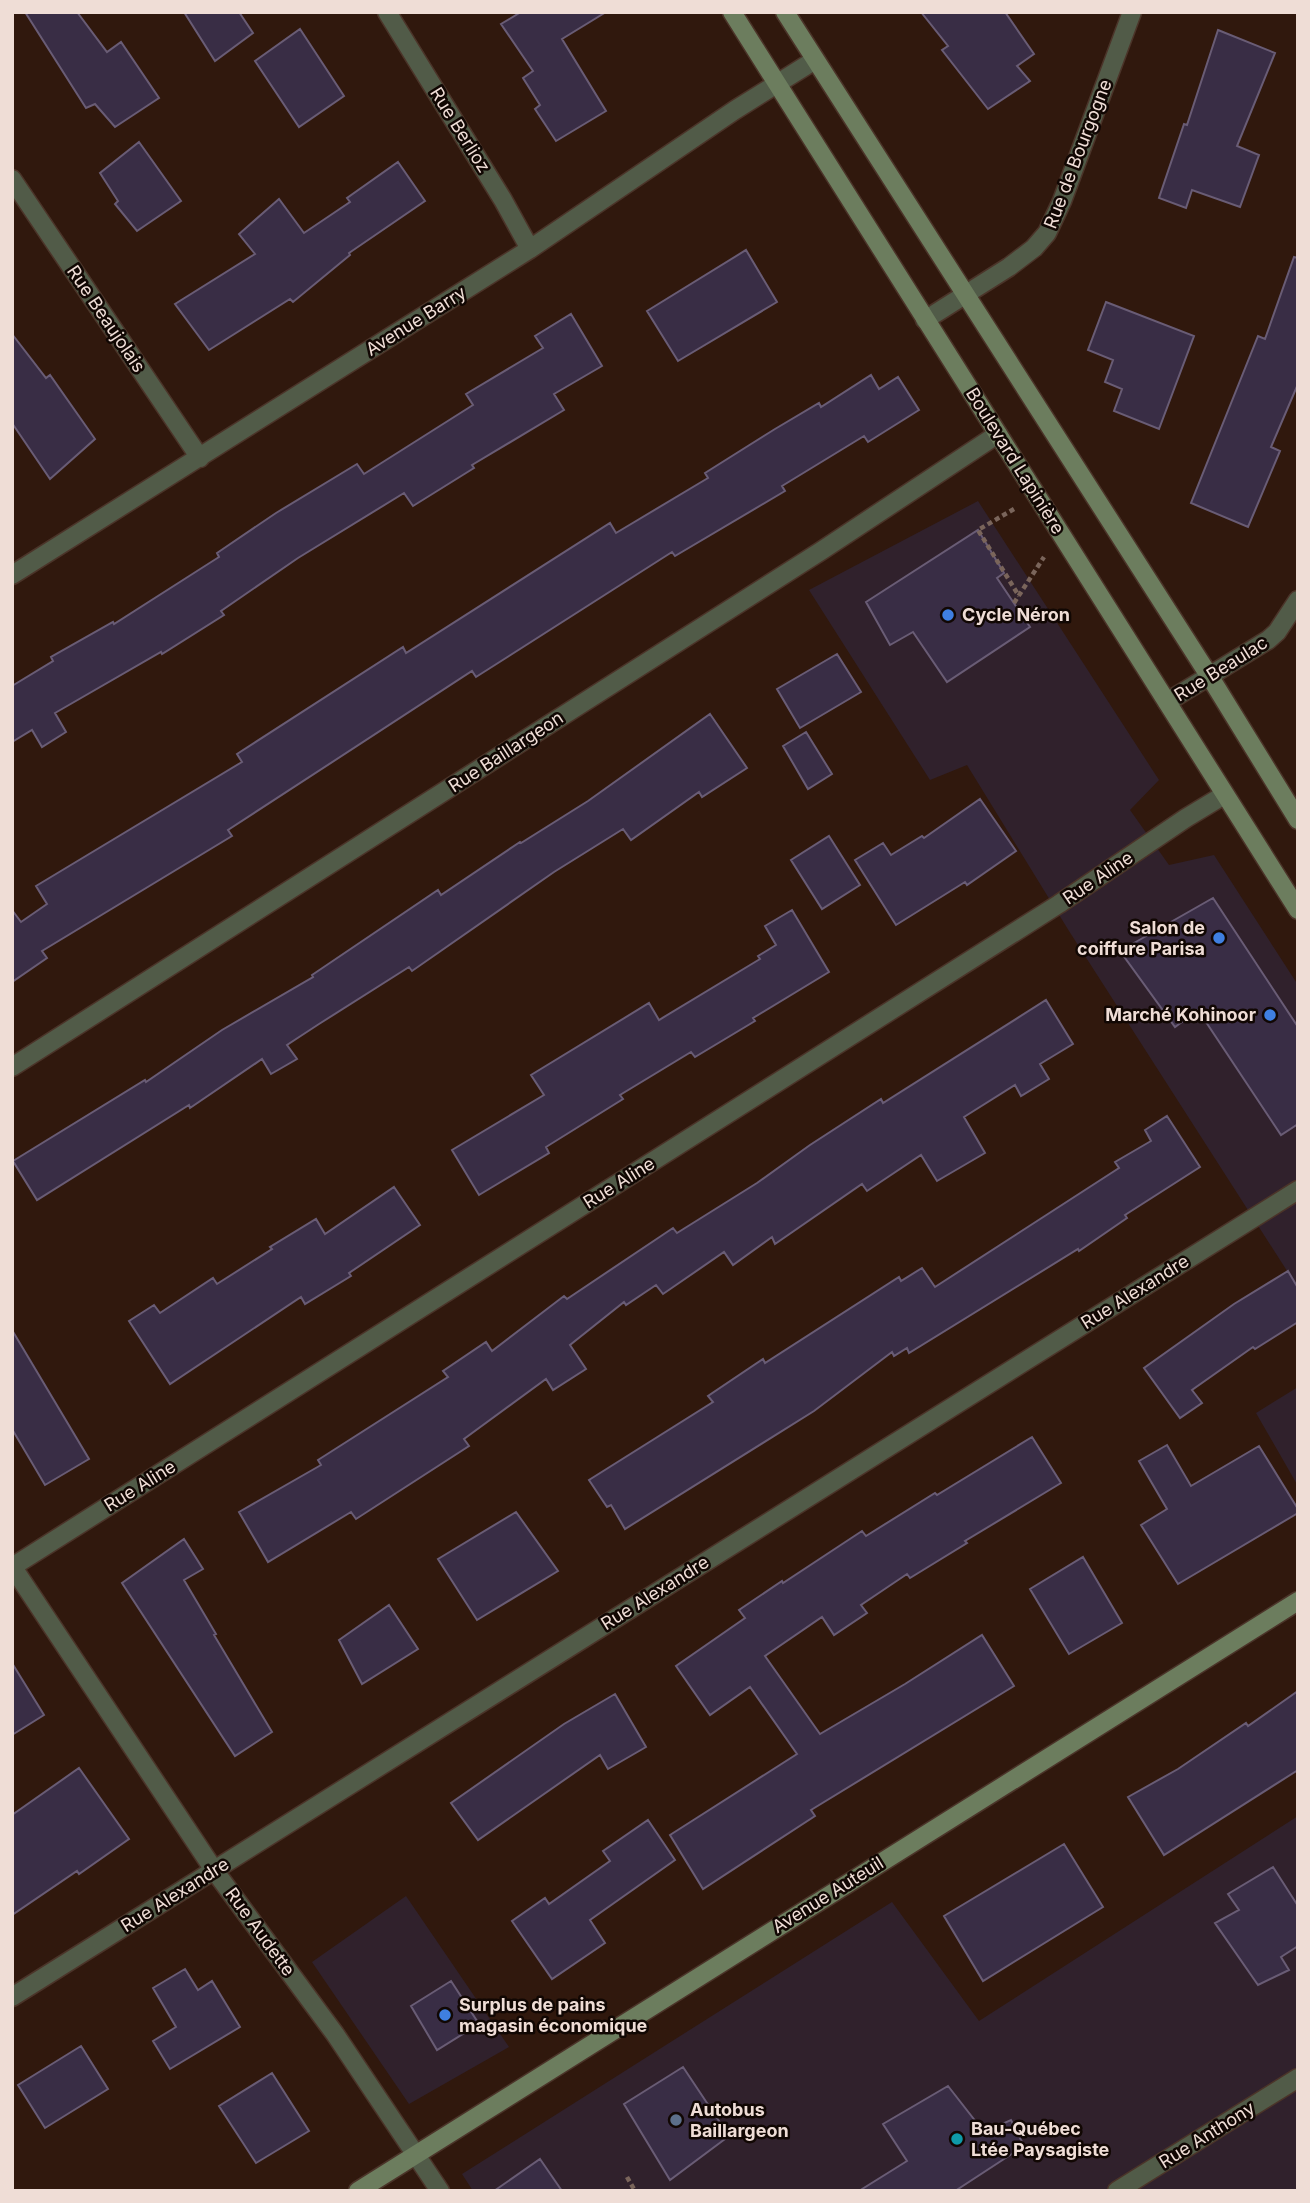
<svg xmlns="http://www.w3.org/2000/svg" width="1310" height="2203" font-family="Inter,sans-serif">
  <rect width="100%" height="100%" fill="#30180d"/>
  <path fill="#30212c" d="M 978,501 L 1159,780 L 1130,810 L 1169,865 L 1214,855 L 1298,985 L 1298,1288 L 1069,931 L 967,765 L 930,780 L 809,590 Z
    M 1298,1387 L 1298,1486 L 1256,1413 Z
    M 1298,1816 L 1298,2191 L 473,2191 L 462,2174 L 892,1902 L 979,2021 Z
    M 406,1896 L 509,2047 L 409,2104 L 312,1962 Z"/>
  <path fill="#392d45" stroke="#695c75" stroke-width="2" d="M 25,12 L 77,12 L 107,52 L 121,42 L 159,98 L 115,127 L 95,104 L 86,108 Z
    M 184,12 L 239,12 L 253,33 L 215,61 Z
    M 521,12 L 606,12 L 562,39 L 606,111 L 556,141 L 535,109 L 540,105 L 523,78 L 533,71 L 501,24 Z
    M 921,12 L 1005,12 L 1034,54 L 1017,66 L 1030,81 L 988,109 L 942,50 L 948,46 Z
    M 300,29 L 344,96 L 299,127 L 255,61 Z
    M 1218,30 L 1275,53 L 1237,146 L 1259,155 L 1240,207 L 1192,190 L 1186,208 L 1159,198 L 1184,124 L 1187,125 Z
    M 139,142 L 181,201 L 137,231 L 115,204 L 118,201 L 100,173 Z
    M 398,162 L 425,201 L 349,253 L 350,255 L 293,302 L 290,299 L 209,350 L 175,304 L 255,254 L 239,234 L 279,199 L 304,233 L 350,202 L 347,198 Z
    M 746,250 L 777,302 L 678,361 L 647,311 Z
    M 1294,257 L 1298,258 L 1298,384 L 1271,447 L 1280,451 L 1248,527 L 1191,503 L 1258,336 L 1265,339 Z
    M 1106,302 L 1194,336 L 1159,429 L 1114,411 L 1122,389 L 1105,382 L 1113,360 L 1088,350 Z
    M 571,314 L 602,366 L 554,394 L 564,410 L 472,465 L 474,468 L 413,506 L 404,493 L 298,558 L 221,611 L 224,615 L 162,654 L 161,652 L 55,713 L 66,732 L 42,747 L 32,730 L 12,742 L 12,686 L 53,661 L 51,657 L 113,622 L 114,624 L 219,557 L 217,553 L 276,513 L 357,464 L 364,474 L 473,405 L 466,394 L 543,348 L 535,336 Z
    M 12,334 L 46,378 L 50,375 L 95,439 L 50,479 L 12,423 Z
    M 871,375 L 879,389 L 898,377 L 919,410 L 868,442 L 864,436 L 782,486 L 785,491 L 675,556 L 672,552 L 476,677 L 472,671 L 228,830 L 232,836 L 42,951 L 47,958 L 12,982 L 12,910 L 21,922 L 47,904 L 36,886 L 242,762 L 237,754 L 403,647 L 406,653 L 610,523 L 616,533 L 708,478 L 705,473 L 775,429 L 819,403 L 821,407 Z
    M 978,530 L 1004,573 L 997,578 L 1030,627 L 947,682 L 913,632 L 890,645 L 866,602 Z
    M 837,654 L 861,692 L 800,728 L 777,689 Z
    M 710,714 L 747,768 L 702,797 L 699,792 L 631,840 L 623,829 L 554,872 L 412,971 L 409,967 L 319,1024 L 287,1045 L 297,1059 L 271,1074 L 262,1059 L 190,1108 L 189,1105 L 37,1200 L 13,1161 L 145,1080 L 146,1082 L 222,1030 L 313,977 L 312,975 L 438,890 L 441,895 L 520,842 L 521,843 L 588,801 Z
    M 806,732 L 832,774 L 808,789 L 783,746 Z
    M 980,799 L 1016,851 L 967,885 L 965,882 L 896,925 L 855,860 L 883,843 L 891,855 L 922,836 L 924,838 Z
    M 829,836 L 860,885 L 822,909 L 791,860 Z
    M 1213,898 L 1298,1027 L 1298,1124 L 1281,1135 L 1198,1010 L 1175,1027 L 1120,951 Z
    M 792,910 L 829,972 L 753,1018 L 755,1021 L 695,1057 L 691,1052 L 620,1095 L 623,1099 L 546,1147 L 549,1153 L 479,1195 L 452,1150 L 544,1095 L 531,1075 L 649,1003 L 659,1020 L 760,959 L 758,956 L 776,945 L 765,926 Z
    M 1046,1000 L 1073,1044 L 1040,1064 L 1049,1079 L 1021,1096 L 1015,1085 L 964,1117 L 985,1153 L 937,1181 L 921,1155 L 867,1191 L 862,1184 L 775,1244 L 772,1237 L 733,1265 L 724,1252 L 663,1294 L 656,1285 L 626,1305 L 624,1302 L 570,1345 L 586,1369 L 553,1390 L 546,1379 L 464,1439 L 469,1446 L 356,1519 L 351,1512 L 268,1562 L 239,1512 L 321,1465 L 318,1460 L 448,1377 L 443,1371 L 486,1342 L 492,1351 L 564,1296 L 567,1299 L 673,1228 L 677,1233 L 757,1183 L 810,1145 L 881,1099 L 883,1103 Z
    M 1167,1116 L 1200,1167 L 1125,1215 L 1127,1218 L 1079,1251 L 1078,1249 L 909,1353 L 907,1348 L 894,1356 L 892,1352 L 814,1411 L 625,1529 L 611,1505 L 607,1507 L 589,1480 L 713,1402 L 708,1396 L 763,1359 L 765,1363 L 899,1277 L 901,1281 L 922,1268 L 935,1287 L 1119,1168 L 1115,1162 L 1151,1141 L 1145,1130 Z
    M 394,1187 L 420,1225 L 349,1273 L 351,1276 L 305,1304 L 301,1297 L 170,1384 L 129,1321 L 154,1305 L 160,1313 L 213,1278 L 217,1284 L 272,1249 L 270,1247 L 316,1219 L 325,1234 Z
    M 1288,1271 L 1298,1288 L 1298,1322 L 1255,1349 L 1253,1347 L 1192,1390 L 1202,1403 L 1180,1418 L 1144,1368 L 1234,1304 Z
    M 12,1330 L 89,1459 L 45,1485 L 12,1429 Z
    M 1032,1437 L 1061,1483 L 965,1541 L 967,1543 L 910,1578 L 907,1574 L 861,1605 L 867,1613 L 834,1635 L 822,1617 L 765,1656 L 820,1734 L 905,1684 L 982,1635 L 1014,1686 L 811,1810 L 815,1816 L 703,1889 L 670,1835 L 797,1754 L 750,1687 L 710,1715 L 676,1666 L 745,1618 L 739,1610 L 782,1581 L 783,1583 L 862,1531 L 866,1536 L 935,1493 L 937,1495 Z
    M 1167,1445 L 1191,1486 L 1259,1446 L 1298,1509 L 1298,1513 L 1178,1584 L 1141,1525 L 1167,1509 L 1139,1461 Z
    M 516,1512 L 558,1571 L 477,1620 L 438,1559 Z
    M 184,1539 L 203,1569 L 184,1580 L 216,1634 L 214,1635 L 272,1732 L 235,1756 L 122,1583 Z
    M 1083,1557 L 1122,1623 L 1069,1654 L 1030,1589 Z
    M 389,1605 L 418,1649 L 362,1684 L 339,1640 Z
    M 12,1663 L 44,1715 L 12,1735 Z
    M 1298,1691 L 1298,1770 L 1164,1855 L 1128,1797 L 1178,1769 L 1246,1723 L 1248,1726 Z
    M 615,1694 L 646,1747 L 608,1769 L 600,1755 L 478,1840 L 451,1803 L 564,1724 Z
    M 79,1768 L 129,1839 L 79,1874 L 77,1871 L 12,1915 L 12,1815 Z
    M 648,1820 L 675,1860 L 590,1920 L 605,1943 L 552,1979 L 512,1921 L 545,1898 L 549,1904 L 610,1861 L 603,1851 Z
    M 1064,1844 L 1103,1907 L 983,1981 L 944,1916 Z
    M 1273,1867 L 1298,1906 L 1298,1946 L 1281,1957 L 1289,1970 L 1258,1985 L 1215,1923 L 1239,1910 L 1228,1894 Z
    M 185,1969 L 198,1990 L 212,1981 L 240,2027 L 170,2069 L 153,2041 L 176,2027 L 153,1988 Z
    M 451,1981 L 479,2024 L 437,2050 L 411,2006 Z
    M 81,2046 L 108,2089 L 45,2128 L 18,2085 Z
    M 683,2067 L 729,2136 L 670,2180 L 624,2104 Z
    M 272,2073 L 309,2131 L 256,2163 L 219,2106 Z
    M 948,2086 L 984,2132 L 1011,2120 L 1024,2146 L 955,2191 L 859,2191 L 907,2161 L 883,2124 Z
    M 540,2159 L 562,2191 L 494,2191 Z"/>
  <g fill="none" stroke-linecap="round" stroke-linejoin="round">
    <defs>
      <path id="street" d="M 387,12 L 503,200 L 530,249
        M 12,179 L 200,458
        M 925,320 L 1009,267 L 1034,248 L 1047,233 L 1062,201 L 1132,12
        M 12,575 L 530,249 L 735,110 L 815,60
        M 1167,702 L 1268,640 L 1277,632 L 1298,600
        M 12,1067 L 821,551 L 998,434
        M 12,1566 L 214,1870 L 335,2034 L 440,2191
        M 12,1567 L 1059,904 L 1186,818 L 1224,795
        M 12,1997 L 1298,1190
        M 1117,2191 L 1298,2078"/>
      <path id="secondary" d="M 732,12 L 1298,910
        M 785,12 L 1210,677 L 1298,820
        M 358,2191 L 1298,1601"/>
    </defs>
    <use href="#street" stroke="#4b3429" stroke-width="21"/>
    <use href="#secondary" stroke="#4b3429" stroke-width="21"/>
    <path stroke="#7a655b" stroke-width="4.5" stroke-dasharray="5 3.5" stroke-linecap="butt" d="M 1014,509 L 978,530 L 1019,596
      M 1014,603 L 1044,557
      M 627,2177 L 635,2191"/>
    <use href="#street" stroke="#515b48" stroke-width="18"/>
    <use href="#secondary" stroke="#6c7d5e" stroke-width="18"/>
  </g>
  <g fill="#3f7fe0" stroke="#110703" stroke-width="2.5">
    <circle cx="948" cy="615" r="7"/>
    <circle cx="1219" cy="938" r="7"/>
    <circle cx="1270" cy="1015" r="7"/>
    <circle cx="445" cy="2015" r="7"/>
  </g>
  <circle fill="#5c6f8a" stroke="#110703" stroke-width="2.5" cx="676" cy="2120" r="7"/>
  <circle fill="#0f9aa8" stroke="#110703" stroke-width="2.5" cx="957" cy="2139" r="7"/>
  <g text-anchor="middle" stroke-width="5" stroke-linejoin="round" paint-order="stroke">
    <g font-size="18" fill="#efddd6" stroke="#110703">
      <text transform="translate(460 130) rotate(58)" y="6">Rue Berlioz</text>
      <text transform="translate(1078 154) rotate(-69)" y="6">Rue de Bourgogne</text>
      <text transform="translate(106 319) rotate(56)" y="6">Rue Beaujolais</text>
      <text transform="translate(416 321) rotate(-32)" y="6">Avenue Barry</text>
      <text transform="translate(1015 461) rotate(58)" y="6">Boulevard Lapinière</text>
      <text transform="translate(1221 669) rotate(-32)" y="6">Rue Beaulac</text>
      <text transform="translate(506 752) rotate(-33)" y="6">Rue Baillargeon</text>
      <text transform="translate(1098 878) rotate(-34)" y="6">Rue Aline</text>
      <text transform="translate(619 1183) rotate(-32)" y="6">Rue Aline</text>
      <text transform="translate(1135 1292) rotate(-32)" y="6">Rue Alexandre</text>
      <text transform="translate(140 1486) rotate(-32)" y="6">Rue Aline</text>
      <text transform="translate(655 1593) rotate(-32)" y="6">Rue Alexandre</text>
      <text transform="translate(175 1895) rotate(-32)" y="6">Rue Alexandre</text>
      <text transform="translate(828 1895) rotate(-32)" y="6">Avenue Auteuil</text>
      <text transform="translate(260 1932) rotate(54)" y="6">Rue Audette</text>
      <text transform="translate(1207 2135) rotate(-32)" y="6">Rue Anthony</text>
    </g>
    <g font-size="18" font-weight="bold" fill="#efddd6" stroke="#110703" text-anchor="start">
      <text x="962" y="621">Cycle Néron</text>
      <text x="1205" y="934" text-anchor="end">Salon de<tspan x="1205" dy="21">coiffure Parisa</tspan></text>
      <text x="1256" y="1021" text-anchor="end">Marché Kohinoor</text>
      <text x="459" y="2011">Surplus de pains<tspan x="459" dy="21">magasin économique</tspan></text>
      <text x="690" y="2116">Autobus<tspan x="690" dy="21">Baillargeon</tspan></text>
      <text x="971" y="2135">Bau-Québec<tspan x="971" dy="21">Ltée Paysagiste</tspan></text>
    </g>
  </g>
  <rect width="1310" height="2203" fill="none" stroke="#efddd6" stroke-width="28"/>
</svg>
